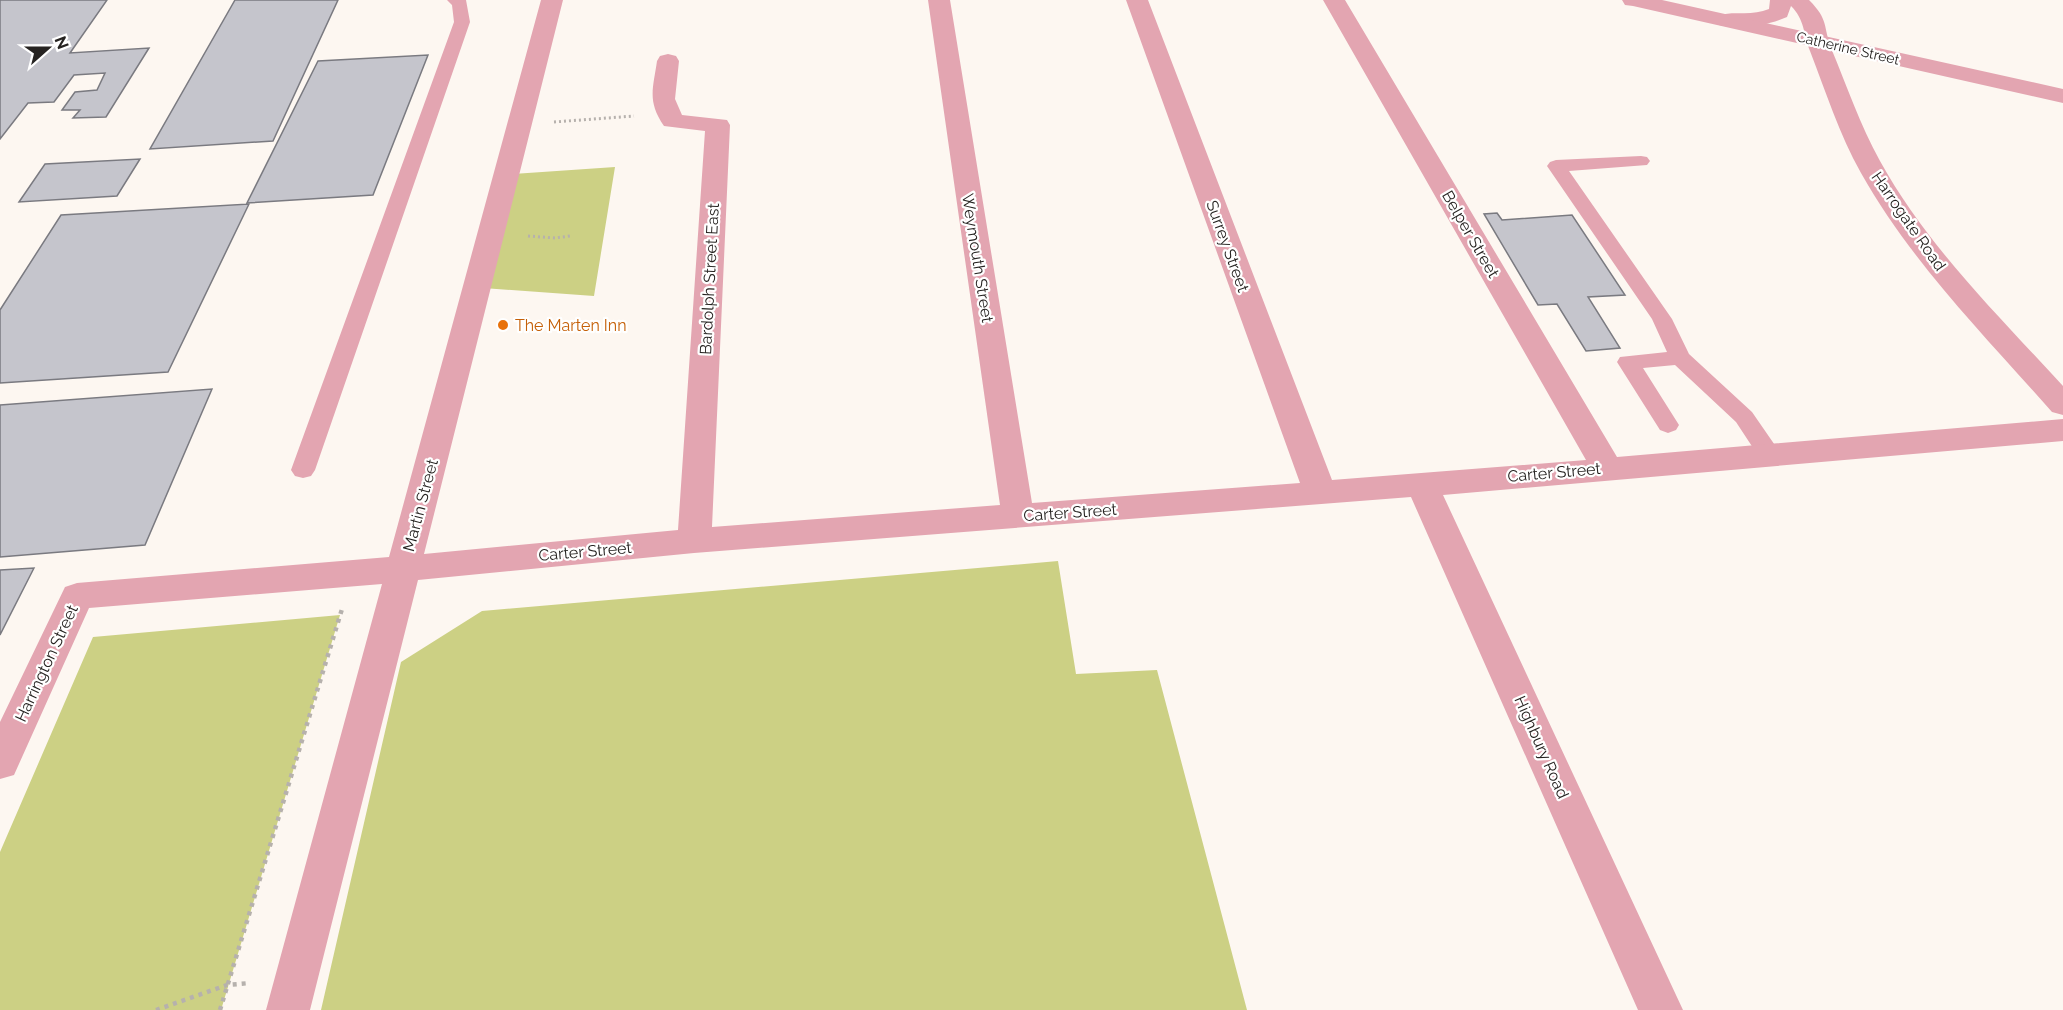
<svg xmlns="http://www.w3.org/2000/svg" width="2063" height="1010" font-family="Raleway,sans-serif">
  <rect width="100%" height="100%" fill="#fdf7f1"/>
  <path fill="#ccd084" d="M 615,167 L 594,296 L 483,288 L 513,174 Z
    M 1058,561 L 1076,674 L 1157,670 L 1247,1010 L 321,1010 L 401,662 L 482,611 Z
    M 340,615 L 221,1010 L 0,1010 L 0,852 L 93,637 Z"/>
  <path fill="#c5c5cc" stroke="#7a7a80" stroke-width="1.5" d="M 0,0 L 107,0 L 70,53 L 149,48 L 106,117 L 73,118 L 80,110 L 62,110 L 75,92 L 97,90 L 105,73 L 74,75 L 54,102 L 28,103 L 0,139 Z
    M 235,0 L 338,0 L 273,141 L 150,149 Z
    M 428,55 L 373,195 L 247,203 L 318,61 Z
    M 140,159 L 117,196 L 19,202 L 45,164 Z
    M 249,204 L 168,372 L 0,383 L 0,310 L 61,215 Z
    M 1497,213 L 1502,220 L 1572,215 L 1625,295 L 1588,297 L 1620,348 L 1586,351 L 1557,304 L 1538,305 L 1484,214 Z
    M 212,389 L 145,545 L 0,557 L 0,405 Z
    M 34,568 L 0,635 L 0,570 Z"/>
  <g fill="none" stroke-linecap="round" stroke-linejoin="round">
    <path stroke="#b6b1ad" stroke-width="3" stroke-dasharray="2 3" stroke-linecap="butt" d="M 554,122 L 634,116
      M 528,236 L 555,238 L 570,236"/>
    <path stroke="#b6b1ad" stroke-width="4.5" stroke-dasharray="4 5" stroke-linecap="butt" d="M 156,1010 L 227,985 L 250,983
      M 220,1010 L 342,609"/>
    <path fill="#e3a5b1" fill-rule="evenodd" d="M 447,0 L 466,0 L 470,22 L 315,470 L 311,476 L 303,478 L 295,476 L 291,470 L 454,22 L 452,5 Z
      M 1641,156 L 1647,157 L 1650,161 L 1647,165 L 1569,171 L 1672,319 L 1689,354 L 1752,412 L 1781,454 L 1777,460 L 1769,462 L 1761,460 L 1736,422 L 1675,365 L 1643,368 L 1679,425 L 1676,430 L 1668,433 L 1660,430 L 1617,362 L 1620,357 L 1667,352 L 1652,319 L 1547,166 L 1550,162 L 1556,160 Z"/>
    <path fill="#e3a5b1" fill-rule="evenodd" d="M 541,0 L 563,0 L 424,554 L 678,530 L 705,131 L 664,126 C 647,101 653,89 657,61 L 660,56 L 668,54 L 676,56 L 679,61 L 675,99 L 682,115 L 727,120 L 730,125 L 712,527 L 1000,505 L 928,0 L 950,0 L 1032,503 L 1300,483 L 1126,0 L 1148,0 L 1332,480 L 1586,460 L 1323,0 L 1345,0 L 1617,457 L 2063,419 L 2063,441 L 1443,495 L 1683,1010 L 1638,1010 L 1411,497 L 694,553 L 418,580 L 310,1010 L 266,1010 L 382,584 L 89,608 L 14,775 L 0,779 L 0,722 L 65,587 L 77,583 L 389,557 Z
      M 1770,0 L 1809,0 C 1829,20 1823,26 1831,48 C 1847,86 1860,125 1880,161 C 1927,246 1998,315 2063,386 L 2063,415 L 2052,412 C 1985,336 1911,262 1861,173 C 1839,134 1826,92 1810,51 C 1803,33 1805,20 1791,6 L 1787,17 C 1766,26 1742,30 1719,25 L 1716,20 L 1719,15 C 1736,11 1753,16 1769,9 Z"/>
    <path fill="#e3a5b1" fill-rule="evenodd" d="M 1622,0 L 1662,0 L 2063,89 L 2063,103 L 1633,6 L 1625,5 Z"/>
  </g>
  <circle fill="#e8710a" stroke="#fff" stroke-width="2" cx="503" cy="325" r="6"/>
  <g text-anchor="middle" stroke-width="4.5" stroke-linejoin="round" paint-order="stroke">
    <g font-size="14" fill="#262321" stroke="#fff">
      <text transform="translate(1848 48) rotate(13)" y="5">Catherine Street</text>
    </g>
    <g font-size="16" fill="#262321" stroke="#fff">
      <text transform="translate(1909 221) rotate(55)" y="6">Harrogate Road</text>
      <text transform="translate(1471 234) rotate(60)" y="6">Belper Street</text>
      <text transform="translate(1228 246) rotate(70)" y="6">Surrey Street</text>
      <text transform="translate(978 258) rotate(81)" y="6">Weymouth Street</text>
      <text transform="translate(709 279) rotate(-87)" y="6">Bardolph Street East</text>
      <text transform="translate(1554 472) rotate(-5)" y="6">Carter Street</text>
      <text transform="translate(420 505) rotate(-75)" y="6">Martin Street</text>
      <text transform="translate(1070 512) rotate(-4)" y="6">Carter Street</text>
      <text transform="translate(585 551) rotate(-5)" y="6">Carter Street</text>
      <text transform="translate(46 663) rotate(-65)" y="6">Harrington Street</text>
      <text transform="translate(1542 747) rotate(66)" y="6">Highbury Road</text>
    </g>
    <g font-size="16" fill="#c56008" stroke="#fff" text-anchor="start">
      <text x="515" y="331">The Marten Inn</text>
    </g>
  </g>
  <g transform="translate(48 48) rotate(69)" stroke="#ffffff" stroke-width="4.5" paint-order="stroke">
  <path d="M0-4.5L10 22L0 15L-10 22Z" fill="#262321"/>
  <text y="-9" font-size="16" font-weight="bold" text-anchor="middle" fill="#262321">N</text>
  </g>
</svg>
